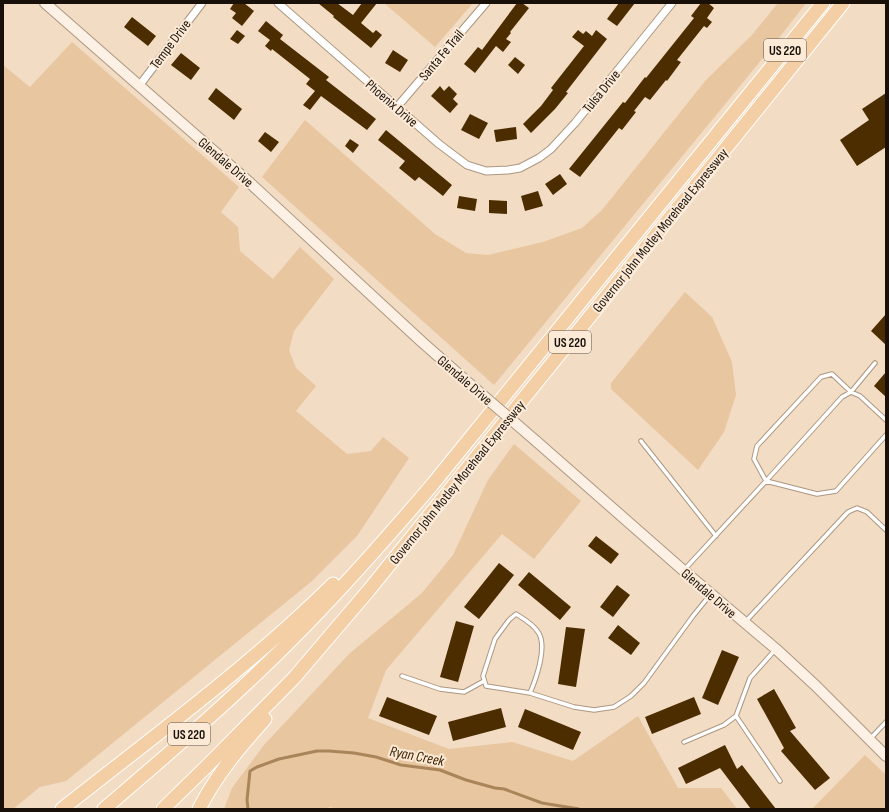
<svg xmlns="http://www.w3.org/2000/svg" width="889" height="812" font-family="'Sofia Sans Condensed',sans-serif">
  <rect width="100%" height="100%" fill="#f2dcc4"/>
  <path fill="#e8c6a0" d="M 384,3 L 473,3 L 435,47 Z
    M 778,3 L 806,3 L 772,47 L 494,385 L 262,177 L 305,120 L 435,234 L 466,253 L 488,255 L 543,242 L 582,228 L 602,210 L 706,80 L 752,35 Z
    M 72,42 L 239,187 L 221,212 L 238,227 L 240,251 L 273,279 L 300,247 L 334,279 L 294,331 L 289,350 L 296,368 L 316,386 L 296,411 L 347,454 L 371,451 L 383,437 L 409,458 L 357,536 L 312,581 L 66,781 L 40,787 L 13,809 L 3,809 L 3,65 L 30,87 Z
    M 685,292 L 712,317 L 732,362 L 736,395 L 724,432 L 698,470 L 611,389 L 611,383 Z
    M 514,444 L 581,501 L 534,559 L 502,534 L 386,670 L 368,718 L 449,749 L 512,742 L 573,761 L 638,716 L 678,788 L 721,788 L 737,809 L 337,809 L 330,807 L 326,809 L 224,809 L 232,788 L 264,745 L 349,654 L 422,593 L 453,555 L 488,480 Z
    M 865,755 L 886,775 L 886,809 L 812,809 Z"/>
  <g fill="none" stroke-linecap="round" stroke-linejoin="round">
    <path stroke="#aa855a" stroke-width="3" d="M 248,809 L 247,800 L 250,771 L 257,767 L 279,759 L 317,751 L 329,751 L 354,753 L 376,757 L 401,765 L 440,770 L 466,780 L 495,788 L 504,789 L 542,803 L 579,809"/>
  </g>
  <path fill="#4c2d00" d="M 234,3 L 244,3 L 254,11 L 242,26 L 232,18 L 236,13 L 230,9 Z
    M 318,3 L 337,3 L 353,15 L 362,3 L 377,3 L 361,23 L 373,33 L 376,30 L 382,35 L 371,48 L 333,17 L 334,16 Z
    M 517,3 L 522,3 L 529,8 L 510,32 L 511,33 L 506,39 L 511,42 L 503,52 L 496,46 L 475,73 L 464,64 L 478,47 L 482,50 Z
    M 619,3 L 635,3 L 617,26 L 607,19 Z
    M 701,3 L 708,3 L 714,8 L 707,18 L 712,22 L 707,28 L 704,26 L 677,60 L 681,62 L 667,81 L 666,80 L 650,100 L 645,97 L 634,111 L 636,112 L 622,130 L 619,128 L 580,177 L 569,169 L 623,102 L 625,103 L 645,77 L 646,78 L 694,18 L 691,16 Z
    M 132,17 L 156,36 L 148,46 L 124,27 Z
    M 266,21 L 283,35 L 280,39 L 329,77 L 326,80 L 376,119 L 367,130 L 321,96 L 310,110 L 303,105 L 315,91 L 306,84 L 310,79 L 272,49 L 271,51 L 265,46 L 270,40 L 258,31 Z
    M 237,30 L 245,36 L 238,44 L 230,39 Z
    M 578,30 L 583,34 L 586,31 L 592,36 L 596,30 L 607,39 L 566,92 L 568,93 L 555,109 L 531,133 L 523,124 L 541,106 L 553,90 L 551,88 L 584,46 L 572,37 Z
    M 393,50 L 408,60 L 400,72 L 385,63 Z
    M 181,53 L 200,68 L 191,80 L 171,65 Z
    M 515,57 L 525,65 L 518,74 L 508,65 Z
    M 440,86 L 444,91 L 449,86 L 457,94 L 453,99 L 458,104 L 450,113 L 431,96 Z
    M 216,88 L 242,109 L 234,120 L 208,99 Z
    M 886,93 L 886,147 L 857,166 L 840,140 L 869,120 L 862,109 Z
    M 470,114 L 488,123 L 479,139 L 461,130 Z
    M 516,127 L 517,139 L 496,142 L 494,130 Z
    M 386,130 L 452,185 L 443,196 L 419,177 L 415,181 L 399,168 L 405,161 L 378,140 Z
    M 265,132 L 279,142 L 271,152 L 258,141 Z
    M 350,139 L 359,145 L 353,153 L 345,146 Z
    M 560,174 L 567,184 L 553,195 L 545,184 Z
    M 538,191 L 543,206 L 525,211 L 521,196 Z
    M 459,196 L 477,199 L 475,211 L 457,208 Z
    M 489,200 L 507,201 L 507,214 L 489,213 Z
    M 886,314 L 886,345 L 871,331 Z
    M 886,372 L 886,397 L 874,386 Z
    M 596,536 L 619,554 L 611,564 L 588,546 Z
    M 499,563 L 514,575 L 479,619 L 464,607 Z
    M 529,572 L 571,607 L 560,620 L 518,585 Z
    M 617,585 L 630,595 L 613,617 L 600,607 Z
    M 456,621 L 474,626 L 458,682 L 440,677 Z
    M 618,625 L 640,643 L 631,655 L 608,638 Z
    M 566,627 L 585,629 L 576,687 L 558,684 Z
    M 722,650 L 739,657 L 718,705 L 702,698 Z
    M 774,689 L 796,728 L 790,731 L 830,778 L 815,790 L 781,751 L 784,748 L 757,699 Z
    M 387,697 L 437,716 L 429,735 L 379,716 Z
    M 694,697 L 701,714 L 652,734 L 645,717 Z
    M 501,708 L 506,727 L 453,741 L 448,722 Z
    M 525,709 L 581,732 L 573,750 L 518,727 Z
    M 725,745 L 737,769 L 742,765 L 776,809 L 751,809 L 720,768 L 686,784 L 678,768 Z"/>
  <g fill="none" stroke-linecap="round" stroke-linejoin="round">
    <defs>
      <path id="lane" d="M 875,363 L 851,392 L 832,374 L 821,377 L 757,446 L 754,459 L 766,481 L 817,494 L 836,491 L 886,435
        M 641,441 L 716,536
        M 684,570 L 766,481 L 842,397 L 851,392 L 860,396 L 886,420
        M 745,622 L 848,512 L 857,508 L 867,512 L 886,530
        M 775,650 L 750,678 L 736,716 L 780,781
        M 402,676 L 440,689 L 464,692 L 484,681
        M 530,693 C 536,679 548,646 538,632 C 533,624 524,619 516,614 L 509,620 L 495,639 L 483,676 L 486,686 L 530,693 L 574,707 L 594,710 L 614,707 L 631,696 L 644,683 L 693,616 L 710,595
        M 870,739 L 886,722
        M 684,742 L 724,725 L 736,716"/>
      <path id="street" d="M 278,3 L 439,144 L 467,165 L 486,171 L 508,170 L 520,168 L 539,158 L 551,149 L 575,123 L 672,3
        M 139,86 L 202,3
        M 397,107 L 486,3"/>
      <path id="secondary" d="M 45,3 L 249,182 L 422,342 L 464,379
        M 536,441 L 684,571 L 776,649 L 816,686 L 886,756"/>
      <path id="highway" d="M 62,809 C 154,736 250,666 333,584
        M 104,809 C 173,750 242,691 305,626 C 349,581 391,533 432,485 L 823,3
        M 163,809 L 206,767 L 294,678 L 369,590 L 843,3
        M 199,809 C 216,775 240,747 265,719"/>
    </defs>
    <use href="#lane" stroke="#ac9780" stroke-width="5.5"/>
    <use href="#street" stroke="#ac9780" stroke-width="9"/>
    <use href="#secondary" stroke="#ac9780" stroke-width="12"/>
    <use href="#highway" stroke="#fff" stroke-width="15"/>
    <use href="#lane" stroke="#fff" stroke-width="3.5"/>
    <use href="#street" stroke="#fff" stroke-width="7"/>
    <use href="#secondary" stroke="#fcf1e4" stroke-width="10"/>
    <use href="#highway" stroke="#f4cfa6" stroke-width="13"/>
    <defs>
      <path id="secondary-bridge" d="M 464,379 L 536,441"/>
    </defs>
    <use href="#secondary-bridge" stroke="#ac9780" stroke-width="12" stroke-linecap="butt"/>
    <use href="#secondary-bridge" stroke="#fcf1e4" stroke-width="10"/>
  </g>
  <g text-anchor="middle" stroke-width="4" stroke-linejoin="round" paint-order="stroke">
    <g fill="#fcead7" stroke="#5d5247" stroke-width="1">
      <rect x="764" y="39" width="42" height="22" rx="3"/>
      <rect x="549" y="331" width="42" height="22" rx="3"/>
      <rect x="168" y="723" width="42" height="22" rx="3"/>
    </g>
    <g font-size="13" font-weight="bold" fill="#191109">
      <text x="785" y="55">US 220</text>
      <text x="570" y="347">US 220</text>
      <text x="189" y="739">US 220</text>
    </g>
    <g font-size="14" fill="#191109" stroke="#fcead7">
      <text transform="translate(170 44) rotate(-53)" y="5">Tempe Drive</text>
      <text transform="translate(441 55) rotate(-50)" y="5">Santa Fe Trail</text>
      <text transform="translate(601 91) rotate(-51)" y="5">Tulsa Drive</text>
      <text transform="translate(392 103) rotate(41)" y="5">Phoenix Drive</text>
      <text transform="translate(226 162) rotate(41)" y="5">Glendale Drive</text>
      <text transform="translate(660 230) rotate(-51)" y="5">Governor John Motley Morehead Expressway</text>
      <text transform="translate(465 380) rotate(41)" y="5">Glendale Drive</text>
      <text transform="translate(457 482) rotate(-51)" y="5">Governor John Motley Morehead Expressway</text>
      <text transform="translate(709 593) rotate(41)" y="5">Glendale Drive</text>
    </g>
    <g font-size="15" font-style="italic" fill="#3e2500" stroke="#fcead7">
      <text transform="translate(417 756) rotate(11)" y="5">Ryan Creek</text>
    </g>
  </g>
  <rect width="889" height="812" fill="none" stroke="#191109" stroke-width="8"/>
</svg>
